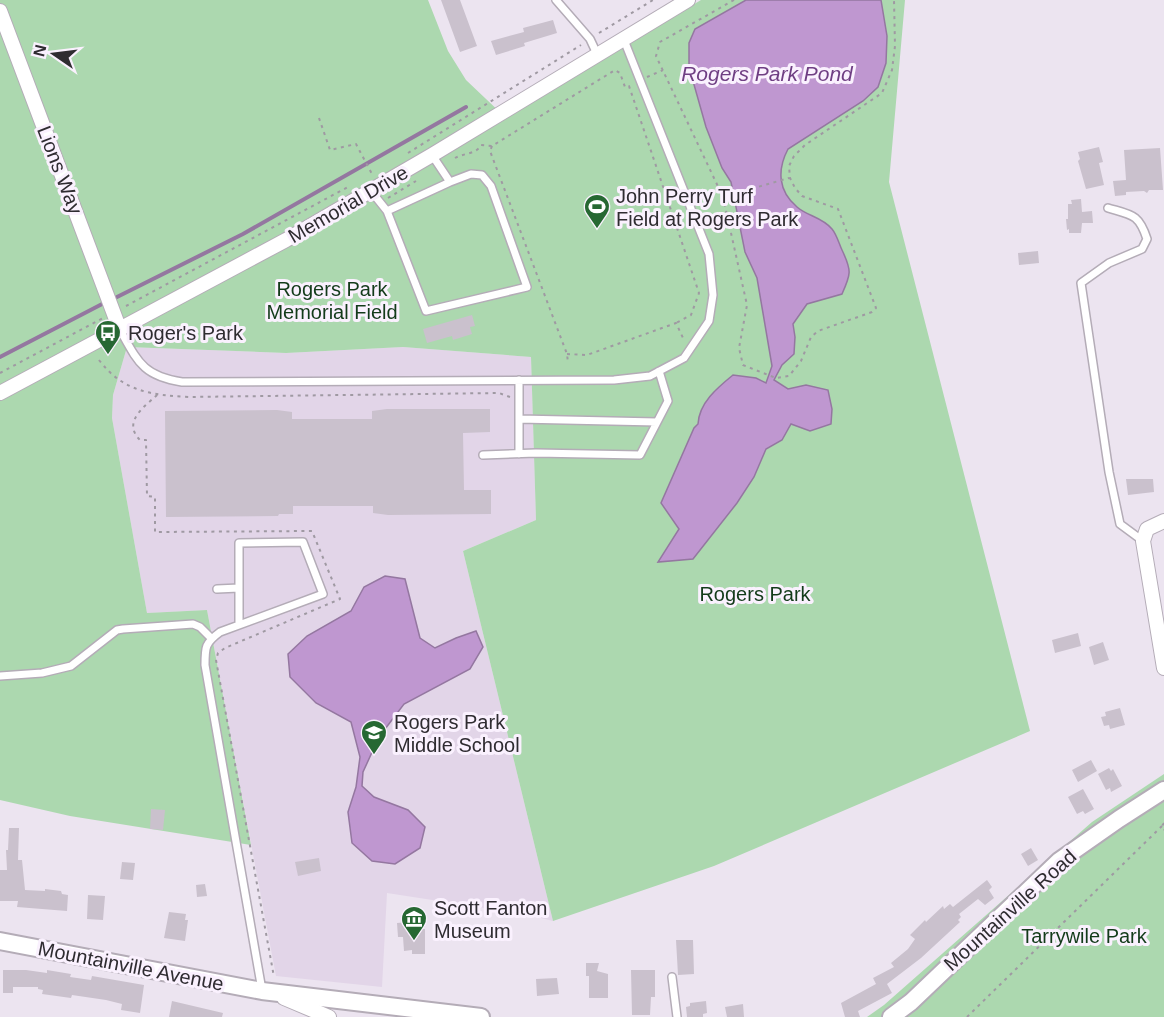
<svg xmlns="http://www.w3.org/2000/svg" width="1164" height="1017" font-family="Helvetica,sans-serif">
  <rect width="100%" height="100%" fill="#ece4f0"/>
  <path fill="#e2d5e8" d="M 127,347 L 286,353 L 403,347 L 531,357 L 536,520 L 463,551 L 553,921 L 529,915 L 387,893 L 382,987 L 276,976 L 207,610 L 147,613 L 112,418 L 113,395 Z"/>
  <path fill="#acd8af" d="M 0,0 L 428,0 L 448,51 L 466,80 L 505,117 L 701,0 L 905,0 L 889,182 L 1030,731 L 714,866 L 553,921 L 463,551 L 536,520 L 531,357 L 403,347 L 286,353 L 127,347 L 113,395 L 112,418 L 147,613 L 207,610 L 251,845 L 70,816 L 0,800 Z
    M 1164,774 L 1164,1017 L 867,1017 L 884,1005 L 1092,822 Z"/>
  <path fill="#bf97d0" stroke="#9477a0" stroke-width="1.5" d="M 746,0 L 881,0 L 887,36 L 886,63 L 878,87 L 863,101 L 788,149 C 777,170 778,191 797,207 C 807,216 822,217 832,229 C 837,235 839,244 842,250 C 852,271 851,274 842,294 L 807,304 L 793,324 L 795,337 L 794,354 L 782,365 L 774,380 L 788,389 L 806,385 L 828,390 L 832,409 L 831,424 L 810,431 L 791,424 L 782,440 L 766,449 L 754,477 L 737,503 L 693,559 L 658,562 L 679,529 L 661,503 L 694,428 L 698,424 C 699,403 717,388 733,375 L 756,378 L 766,383 L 772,366 L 757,278 L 745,252 L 731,182 L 722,168 L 706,127 L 689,67 L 689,43 L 695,29 Z
    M 385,576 L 405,579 L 420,638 L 435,648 L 456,638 L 476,631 L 483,647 L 470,669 L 404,704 L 379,737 L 363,772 L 362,786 L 374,797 L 408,810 L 425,827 L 420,848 L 395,864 L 372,861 L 352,843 L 348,812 L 356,787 L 360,757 L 351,722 L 316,703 L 290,677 L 288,654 L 307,636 L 351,611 L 364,587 Z"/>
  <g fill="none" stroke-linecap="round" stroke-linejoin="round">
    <path stroke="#9477a0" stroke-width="4" d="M 113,299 L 243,234 L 466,107
      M 0,357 L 106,302"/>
  </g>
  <path fill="#cac1cd" d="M 441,0 L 460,0 L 477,46 L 460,52 Z
    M 553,20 L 557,33 L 524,43 L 525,46 L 496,55 L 491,41 L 524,32 L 523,28 Z
    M 1099,147 L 1103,162 L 1099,163 L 1104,185 L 1086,189 L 1078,161 L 1080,159 L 1078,152 Z
    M 1160,148 L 1163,190 L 1149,190 L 1147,193 L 1144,191 L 1126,192 L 1126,195 L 1115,196 L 1113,181 L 1126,180 L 1124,150 Z
    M 1081,199 L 1082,212 L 1092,211 L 1093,223 L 1082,223 L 1081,233 L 1069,233 L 1069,229 L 1067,230 L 1066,219 L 1068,219 L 1068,204 L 1072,204 L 1071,200 Z
    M 1038,251 L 1039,263 L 1019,265 L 1018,253 Z
    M 472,315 L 475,326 L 470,327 L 472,334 L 453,340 L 452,336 L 427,343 L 423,329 Z
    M 387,409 L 490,409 L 490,432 L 463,433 L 464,490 L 491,490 L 491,514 L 388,515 L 373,513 L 373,506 L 293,506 L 293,514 L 279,514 L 278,516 L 166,517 L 165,411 L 277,410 L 292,412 L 292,419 L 372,419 L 372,411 Z
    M 1126,479 L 1153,479 L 1154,492 L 1128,495 Z
    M 1078,633 L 1081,646 L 1055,653 L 1052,640 Z
    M 1103,642 L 1109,660 L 1094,665 L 1089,647 Z
    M 1120,708 L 1125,725 L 1110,729 L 1109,725 L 1104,726 L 1101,717 L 1106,716 L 1105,712 Z
    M 1091,760 L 1097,771 L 1078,782 L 1072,770 Z
    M 1109,768 L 1111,771 L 1113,769 L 1122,786 L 1111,792 L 1110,788 L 1106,790 L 1098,774 Z
    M 1083,789 L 1094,809 L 1085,814 L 1083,811 L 1077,814 L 1068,797 Z
    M 151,809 L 165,810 L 163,830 L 150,829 Z
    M 9,828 L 19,828 L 18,860 L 22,860 L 25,890 L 45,891 L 45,889 L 61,891 L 62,894 L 68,895 L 67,911 L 17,907 L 18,901 L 0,901 L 0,870 L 7,870 L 6,850 L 8,850 Z
    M 1031,848 L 1038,860 L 1028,866 L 1021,854 Z
    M 319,858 L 321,871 L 298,876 L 295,862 Z
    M 122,862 L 135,863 L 133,880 L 120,879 Z
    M 987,880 L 992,887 L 989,890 L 994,898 L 985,905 L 978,899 L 959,914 L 961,917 L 958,920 L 960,922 L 921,958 L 887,984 L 892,993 L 858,1011 L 860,1017 L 845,1017 L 841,1003 L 876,984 L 873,978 L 894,967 L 891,963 L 908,949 L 915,939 L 910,935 L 925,920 L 926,922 L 943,906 L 944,909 L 950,904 L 953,907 Z
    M 205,884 L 207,896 L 197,897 L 196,885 Z
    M 88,895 L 105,896 L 103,920 L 87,919 Z
    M 169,912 L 186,914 L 185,920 L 188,920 L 185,941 L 164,938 Z
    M 421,921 L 422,929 L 425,929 L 425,954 L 412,954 L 412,950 L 404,951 L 403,937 L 398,937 L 397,923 Z
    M 676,940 L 693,940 L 694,974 L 678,975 Z
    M 586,963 L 599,963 L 597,971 L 608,974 L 608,998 L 589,998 L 589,976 L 586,976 Z
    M 3,970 L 26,970 L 47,973 L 47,970 L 71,974 L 70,977 L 91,980 L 92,976 L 144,985 L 140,1013 L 121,1010 L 122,1004 L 106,1000 L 72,995 L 71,998 L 42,994 L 43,990 L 38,989 L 38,987 L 13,987 L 13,993 L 3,993 Z
    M 631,970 L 655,970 L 655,997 L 651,997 L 650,1015 L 632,1015 Z
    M 557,978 L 559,994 L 537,996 L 536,979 Z
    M 172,1001 L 223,1013 L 222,1017 L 169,1017 Z
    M 706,1001 L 707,1013 L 703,1014 L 703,1017 L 687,1017 L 686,1007 L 690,1006 L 690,1003 Z
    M 743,1004 L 744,1017 L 727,1017 L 725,1007 Z"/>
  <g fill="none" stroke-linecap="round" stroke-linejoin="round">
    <defs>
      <path id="service" d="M 556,0 L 590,39 L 598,56
        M 371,191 L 387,211 L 426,311 L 527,287 L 491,186 L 482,175 L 471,174 L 450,182 L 432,155
        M 1108,208 C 1132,215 1139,214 1147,239 L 1142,249 L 1109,263 L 1081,283 L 1109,472 L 1120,524 L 1143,541
        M 387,211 L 450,182
        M 120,330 C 138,362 143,376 182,382 L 614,380 L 650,376 L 684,358 L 709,321 L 713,295 L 709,254 L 624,40
        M 519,419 L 657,422
        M 519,454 L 519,380
        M 483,455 L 536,453 L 640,455 L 668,401 L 659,371
        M 217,589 L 239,588
        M 239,624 L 239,543 L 303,542 L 323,594 L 220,632 C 205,643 205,647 205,665 L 262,990
        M 0,676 L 42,673 L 71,666 L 117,630 L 123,629 L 193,624 L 200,627 L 211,638
        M 672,977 L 677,1017"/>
      <path id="minor" d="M 0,11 L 120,330
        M 0,393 L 286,240 L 432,155 L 688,0
        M 1164,521 L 1147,529 L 1143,541 L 1164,668
        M 284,998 L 329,1017"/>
      <path id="tertiary" d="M 0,941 L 262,991 L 481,1017
        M 891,1017 L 911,1002 L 1059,861 L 1119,819 L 1164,790"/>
    </defs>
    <use href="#service" stroke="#b4acb7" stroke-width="10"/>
    <use href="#minor" stroke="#b4acb7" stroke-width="16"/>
    <use href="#tertiary" stroke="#b4acb7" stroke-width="20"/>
    <path stroke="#9f99a2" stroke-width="2" stroke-dasharray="3 4.5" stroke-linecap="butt" d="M 734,0 L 660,42 L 656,56 L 723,197 L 747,305 L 739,348 L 743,365 L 776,378 L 789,376 L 801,361 L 811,337 L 818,331 L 872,312 L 876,308 L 838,209 L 802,196 L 795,188 L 790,178 L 789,166 L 794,156 L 805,145 L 882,93 L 892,70 L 895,46 L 894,0
      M 599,33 L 653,0
      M 647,77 L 663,70
      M 319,118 L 330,150 L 356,144 L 372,174
      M 492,146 L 490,151 L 567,354 L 568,363
      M 408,153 L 581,45
      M 455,158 C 464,153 477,154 481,145 L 492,146 L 615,70 L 620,73 L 625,87 L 629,86 L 699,293 L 691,315 L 676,323
      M 723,197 L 789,178
      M 388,198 L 416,181
      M 126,306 L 348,187
      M 567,354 L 587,355 L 676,323 L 683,338
      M 99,360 C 123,392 152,395 189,397 L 499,393 L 510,397
      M 0,373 L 103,318
      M 157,395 C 144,407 122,422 140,440 L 146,440 L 147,496 L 155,497 L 155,532 L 312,531 L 340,599 L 225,648 L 218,653 L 216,660 L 274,977
      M 1164,823 L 1162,826 L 1164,830
      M 967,1017 L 1162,826"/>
    <use href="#service" stroke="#fff" stroke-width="7"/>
    <use href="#minor" stroke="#fff" stroke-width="14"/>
    <use href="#tertiary" stroke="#fff" stroke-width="16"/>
  </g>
  <defs>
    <symbol id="stadium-pin" viewBox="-11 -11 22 30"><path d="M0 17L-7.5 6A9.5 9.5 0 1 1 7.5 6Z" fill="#266832" stroke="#faf1fe"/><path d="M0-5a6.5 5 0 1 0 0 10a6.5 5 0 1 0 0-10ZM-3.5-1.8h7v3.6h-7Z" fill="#fff"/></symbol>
    <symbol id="bus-pin" viewBox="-11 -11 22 30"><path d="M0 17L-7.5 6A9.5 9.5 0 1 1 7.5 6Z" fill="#266832" stroke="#faf1fe"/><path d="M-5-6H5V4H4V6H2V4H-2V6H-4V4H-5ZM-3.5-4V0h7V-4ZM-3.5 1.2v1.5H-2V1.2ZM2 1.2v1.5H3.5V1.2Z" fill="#fff"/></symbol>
    <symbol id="school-pin" viewBox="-11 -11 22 30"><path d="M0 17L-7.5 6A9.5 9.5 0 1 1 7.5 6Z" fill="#266832" stroke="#faf1fe"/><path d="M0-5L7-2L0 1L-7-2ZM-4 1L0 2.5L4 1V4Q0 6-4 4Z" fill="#fff"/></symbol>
    <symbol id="museum-pin" viewBox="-11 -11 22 30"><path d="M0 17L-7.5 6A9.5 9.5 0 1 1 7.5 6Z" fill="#266832" stroke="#faf1fe"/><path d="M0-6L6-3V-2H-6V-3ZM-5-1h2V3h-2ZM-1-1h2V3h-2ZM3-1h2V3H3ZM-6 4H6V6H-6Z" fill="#fff"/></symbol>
  </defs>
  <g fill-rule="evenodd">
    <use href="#stadium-pin" x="582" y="192" width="30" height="40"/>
    <use href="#bus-pin" x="93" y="318" width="30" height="40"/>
    <use href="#school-pin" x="359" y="718" width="30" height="40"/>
    <use href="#museum-pin" x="399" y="904" width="30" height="40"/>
  </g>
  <g text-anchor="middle" stroke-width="6" stroke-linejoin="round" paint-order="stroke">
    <g font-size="20" fill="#2f2c31" stroke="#faf1fe">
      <text transform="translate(60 170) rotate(69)" y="7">Lions Way</text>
      <text transform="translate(348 204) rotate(-30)" y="7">Memorial Drive</text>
      <text transform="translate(1010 910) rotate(-42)" y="7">Mountainville Road</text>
      <text transform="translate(131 966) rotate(11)" y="7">Mountainville Avenue</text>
    </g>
    <g font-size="20" fill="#2f2c31" stroke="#faf1fe" text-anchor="start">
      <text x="616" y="203">John Perry Turf<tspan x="616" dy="23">Field at Rogers Park</tspan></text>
      <text x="128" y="340">Roger's Park</text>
      <text x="394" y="729">Rogers Park<tspan x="394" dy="23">Middle School</tspan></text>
      <text x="434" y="915">Scott Fanton<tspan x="434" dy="23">Museum</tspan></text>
    </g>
    <g font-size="20" fill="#133b1a" stroke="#faf1fe">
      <text x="332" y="296">Rogers Park<tspan x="332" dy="23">Memorial Field</tspan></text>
      <text x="755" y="601">Rogers Park</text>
      <text x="1084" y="943">Tarrywile Park</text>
    </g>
    <g font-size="21" font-style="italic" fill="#6f3e83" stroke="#faf1fe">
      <text x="767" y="81">Rogers Park Pond</text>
    </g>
  </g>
  <g transform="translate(54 54) rotate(284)" stroke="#faf1fe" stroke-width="4.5" paint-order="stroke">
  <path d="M0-4.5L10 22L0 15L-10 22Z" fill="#2f2c31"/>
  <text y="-9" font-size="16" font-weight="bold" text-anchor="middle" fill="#2f2c31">N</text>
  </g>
</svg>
